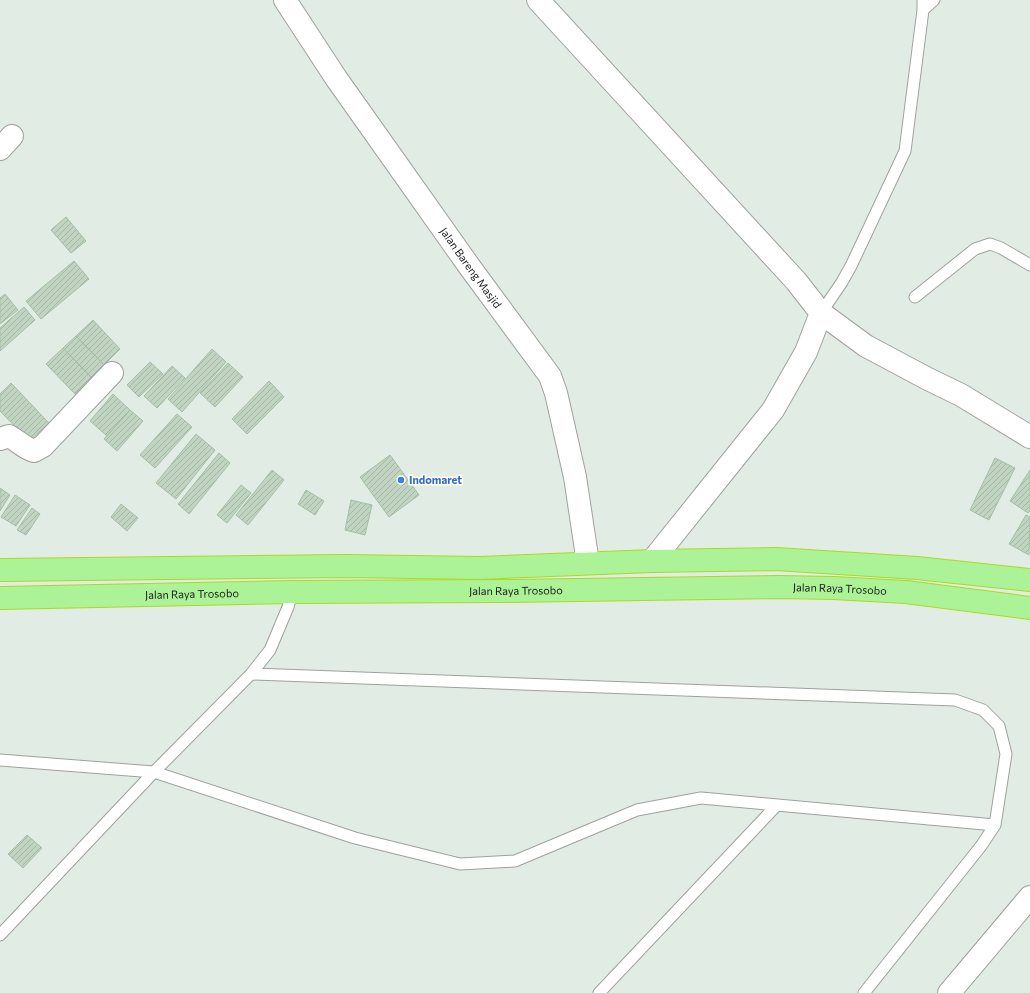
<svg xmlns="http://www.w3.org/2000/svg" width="1030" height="993" font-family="Commissioner,sans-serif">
  <defs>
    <pattern id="building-hatch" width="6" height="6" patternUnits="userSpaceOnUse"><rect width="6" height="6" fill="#c1d4c2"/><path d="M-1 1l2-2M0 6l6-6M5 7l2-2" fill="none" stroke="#a5b5a6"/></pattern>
  </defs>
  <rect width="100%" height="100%" fill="#e1ede4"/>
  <path fill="url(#building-hatch)" stroke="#a3bfa4" d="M 66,217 L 86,241 L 71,253 L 51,230 Z
    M 74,261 L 89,279 L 41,319 L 26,301 Z
    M 5,294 L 18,310 L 0,324 L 0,298 Z
    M 24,307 L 35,320 L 0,351 L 0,328 Z
    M 93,320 L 120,349 L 104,365 L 76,336 Z
    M 76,336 L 104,365 L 92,378 L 63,348 Z
    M 63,348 L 92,378 L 75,394 L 46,364 Z
    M 212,349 L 226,362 L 182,412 L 168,399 Z
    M 150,362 L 163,374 L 139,397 L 127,385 Z
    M 228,363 L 243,377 L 215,407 L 200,393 Z
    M 172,366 L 185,378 L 157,408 L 144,396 Z
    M 269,381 L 284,397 L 247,434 L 232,419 Z
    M 11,383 L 49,423 L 29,441 L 0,411 L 0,394 Z
    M 113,394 L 130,410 L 107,436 L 90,421 Z
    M 130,410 L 143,421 L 117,451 L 104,439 Z
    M 177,414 L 192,427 L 155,468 L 140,455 Z
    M 196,434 L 215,450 L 176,499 L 156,483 Z
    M 219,453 L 230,463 L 189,514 L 178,504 Z
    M 390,455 L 419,495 L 389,517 L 360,477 Z
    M 995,458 L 1015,468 L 989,520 L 970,510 Z
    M 272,470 L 284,480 L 248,525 L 236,515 Z
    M 1030,470 L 1030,511 L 1028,513 L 1010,501 Z
    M 241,485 L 251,493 L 227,523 L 217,515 Z
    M 0,488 L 10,495 L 0,511 Z
    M 306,490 L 324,501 L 315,515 L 298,504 Z
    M 15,495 L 30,505 L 16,526 L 1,517 Z
    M 351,500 L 372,505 L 365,535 L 345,530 Z
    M 121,504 L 138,518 L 127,531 L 111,517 Z
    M 32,508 L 40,514 L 26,535 L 17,530 Z
    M 1026,515 L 1030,517 L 1029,555 L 1009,544 Z
    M 27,835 L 42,848 L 23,868 L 8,854 Z"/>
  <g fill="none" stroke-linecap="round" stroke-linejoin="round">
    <defs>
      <path id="service" d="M 923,10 L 934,0
        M 915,297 L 975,249 L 990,244 L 1001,248 L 1030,265
        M 821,313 L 842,282 L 851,266 L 905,151 L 923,10 L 923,0
        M 251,674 L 955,700 L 983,710 L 999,726 L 1006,754 L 995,825 L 981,846 L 864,993
        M 0,760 L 154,772 L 355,838 L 460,864 L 515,861 L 637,810 L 701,798 L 995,825
        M 0,935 L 154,772 L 251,674 L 270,650 L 288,607 L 292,592
        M 599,993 L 777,805"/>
      <g id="minor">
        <path id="s1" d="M 285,0 L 336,78 L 469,266 L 550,376 L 556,393 L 575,477 L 588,563"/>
        <path d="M 538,0 L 796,281 L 821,313 L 806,352 L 773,410 L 652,561"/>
        <path d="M 0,149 L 12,136"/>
        <path d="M 821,313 L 866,346 L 928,379 L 961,395 L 1030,437"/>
        <path d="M 0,439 L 9,436 C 18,441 24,448 34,451 L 43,446 L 112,373"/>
        <path d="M 949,993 L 1030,897"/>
      </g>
      <g id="trunk">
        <path d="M 0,570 L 345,566 L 480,568 L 652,561 L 776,559 L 917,568 L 1030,580"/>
        <path id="s2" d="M 0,598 L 292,592 L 501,591 L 778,587 L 834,588 L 906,592 L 1030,608"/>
      </g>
    </defs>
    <use href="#service" stroke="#a0a0a0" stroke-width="13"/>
    <use href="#minor" stroke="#a0a0a0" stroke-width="24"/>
    <use href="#trunk" stroke="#add821" stroke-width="24"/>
    <use href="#service" stroke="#fff" stroke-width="11"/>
    <use href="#minor" stroke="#fff" stroke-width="22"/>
    <use href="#trunk" stroke="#acf296" stroke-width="22"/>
  </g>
  <circle fill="#3f7fe0" stroke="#fff" stroke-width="1.5" cx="401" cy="480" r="4"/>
  <g text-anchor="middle" stroke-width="3" stroke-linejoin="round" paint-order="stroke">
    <g font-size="11" fill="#1c1c1c" stroke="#fff">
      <text dy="4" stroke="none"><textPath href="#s1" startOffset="326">Jalan Bareng Masjid</textPath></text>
      <text dy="4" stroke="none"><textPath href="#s2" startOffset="840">Jalan Raya Trosobo</textPath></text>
      <text dy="4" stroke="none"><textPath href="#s2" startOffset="516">Jalan Raya Trosobo</textPath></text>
      <text dy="4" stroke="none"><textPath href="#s2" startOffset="192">Jalan Raya Trosobo</textPath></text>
    </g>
    <g font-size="11" font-weight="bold" fill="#366cbe" stroke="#fff" text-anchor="start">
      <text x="409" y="484">Indomaret</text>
    </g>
  </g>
</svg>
